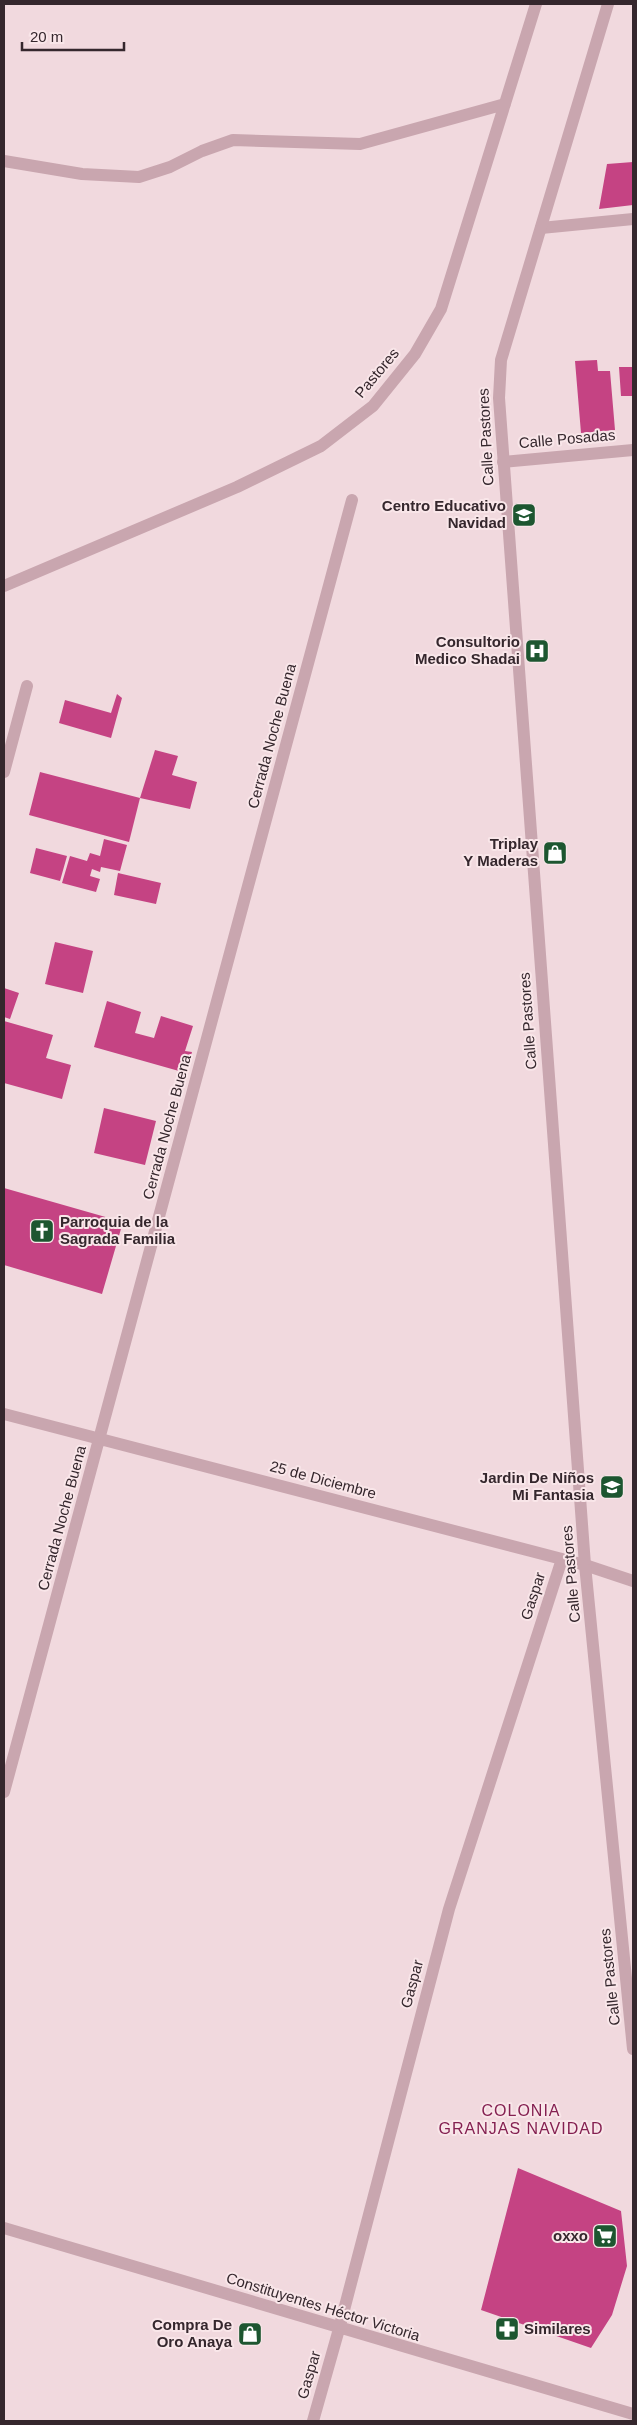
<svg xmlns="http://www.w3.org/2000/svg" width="637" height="2425" font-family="Arial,sans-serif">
  <rect width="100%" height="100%" fill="#f1d9de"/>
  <path fill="#c54383" d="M 633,162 L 633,205 L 599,209 L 607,164 Z
    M 597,360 L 598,371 L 610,371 L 615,430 L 581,433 L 575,361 Z
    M 619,367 L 633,367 L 633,396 L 621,396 Z
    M 117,694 L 122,698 L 111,738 L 59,723 L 65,700 L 111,713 Z
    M 155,750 L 178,756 L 172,775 L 197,782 L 190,809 L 140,798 Z
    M 40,772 L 140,798 L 129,842 L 29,815 Z
    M 104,839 L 127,845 L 120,871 L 101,867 L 100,872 L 92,869 L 90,876 L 100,879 L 96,892 L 62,883 L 70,856 L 87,861 L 90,853 L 100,856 Z
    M 36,848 L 67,856 L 60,881 L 30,873 Z
    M 118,873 L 161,883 L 156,904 L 114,895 Z
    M 55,942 L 93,951 L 83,993 L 45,984 Z
    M 4,988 L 19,993 L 10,1019 L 4,1017 Z
    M 107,1001 L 141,1012 L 135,1033 L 154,1038 L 161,1016 L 193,1026 L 185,1051 L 192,1052 L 186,1073 L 94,1047 Z
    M 4,1021 L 53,1035 L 46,1058 L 71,1065 L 62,1099 L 4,1083 Z
    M 104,1108 L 156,1121 L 145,1165 L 94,1153 Z
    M 4,1188 L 123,1222 L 102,1294 L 4,1265 Z
    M 518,2168 L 621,2211 L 627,2266 L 612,2315 L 591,2348 L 481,2310 Z"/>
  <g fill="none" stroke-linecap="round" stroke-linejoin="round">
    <path stroke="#c9a6af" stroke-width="12" d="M 4,161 L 82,174 L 139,177 L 170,167 L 202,151 L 233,140 L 360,144 L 505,104
      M 541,228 L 633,219
      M 503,462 L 633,450
      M 4,586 L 237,487 L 321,446 L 373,406 L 415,354 L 441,309 L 536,4
      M 4,772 L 27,686
      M 4,1414 L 585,1565 L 633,1581
      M 4,1792 L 352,500
      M 4,2228 L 633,2414
      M 313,2421 L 339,2329 L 449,1909 L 562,1559"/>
    <path stroke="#c9a6af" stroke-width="12" d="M 608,4 L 501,360 L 499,398 L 585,1565 L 633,2049"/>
  </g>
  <defs>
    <symbol id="school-square" viewBox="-11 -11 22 22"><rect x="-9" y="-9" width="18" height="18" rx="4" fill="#1d5630" stroke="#f9e6e9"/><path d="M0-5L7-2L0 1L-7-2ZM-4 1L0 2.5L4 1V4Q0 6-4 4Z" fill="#fff"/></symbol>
    <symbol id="hospital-square" viewBox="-11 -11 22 22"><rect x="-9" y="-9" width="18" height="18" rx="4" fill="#1d5630" stroke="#f9e6e9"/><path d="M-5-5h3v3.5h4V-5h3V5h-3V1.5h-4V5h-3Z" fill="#fff"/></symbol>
    <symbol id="shop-square" viewBox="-11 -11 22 22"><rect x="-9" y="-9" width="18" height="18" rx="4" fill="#1d5630" stroke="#f9e6e9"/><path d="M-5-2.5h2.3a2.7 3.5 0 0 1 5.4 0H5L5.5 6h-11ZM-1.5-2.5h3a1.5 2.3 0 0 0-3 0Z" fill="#fff"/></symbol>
    <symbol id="church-square" viewBox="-11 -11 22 22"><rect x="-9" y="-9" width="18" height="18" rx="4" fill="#1d5630" stroke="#f9e6e9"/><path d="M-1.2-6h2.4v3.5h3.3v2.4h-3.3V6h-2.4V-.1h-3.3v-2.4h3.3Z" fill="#fff"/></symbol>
    <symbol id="supermarket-square" viewBox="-11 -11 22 22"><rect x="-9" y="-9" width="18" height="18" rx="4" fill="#1d5630" stroke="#f9e6e9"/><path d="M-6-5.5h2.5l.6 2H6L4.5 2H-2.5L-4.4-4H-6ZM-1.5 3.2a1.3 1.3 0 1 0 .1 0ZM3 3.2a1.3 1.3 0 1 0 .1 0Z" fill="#fff"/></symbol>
    <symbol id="pharmacy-square" viewBox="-11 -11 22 22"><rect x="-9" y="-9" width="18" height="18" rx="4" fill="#1d5630" stroke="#f9e6e9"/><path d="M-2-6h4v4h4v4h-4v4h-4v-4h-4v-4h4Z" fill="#fff"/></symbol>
  </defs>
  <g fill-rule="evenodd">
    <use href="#school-square" x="510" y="501" width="28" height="28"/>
    <use href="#hospital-square" x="523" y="637" width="28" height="28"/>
    <use href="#shop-square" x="541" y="839" width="28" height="28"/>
    <use href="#church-square" x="28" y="1217" width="28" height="28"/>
    <use href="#school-square" x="598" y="1473" width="28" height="28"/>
    <use href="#supermarket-square" x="591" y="2222" width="28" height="28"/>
    <use href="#pharmacy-square" x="493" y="2315" width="28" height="28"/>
    <use href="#shop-square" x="236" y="2320" width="28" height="28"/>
  </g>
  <g text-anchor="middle" stroke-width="4" stroke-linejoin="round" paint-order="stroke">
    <g font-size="15" fill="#35272d" stroke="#f9e6e9">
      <text transform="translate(377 373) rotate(-50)" y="5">Pastores</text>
      <text transform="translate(486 437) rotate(-93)" y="5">Calle Pastores</text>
      <text transform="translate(567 439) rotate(-5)" y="5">Calle Posadas</text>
      <text transform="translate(272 736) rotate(-75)" y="5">Cerrada Noche Buena</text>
      <text transform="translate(528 1021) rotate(-94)" y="5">Calle Pastores</text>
      <text transform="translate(167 1127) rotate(-75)" y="5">Cerrada Noche Buena</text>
      <text transform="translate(323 1480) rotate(15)" y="5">25 de Diciembre</text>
      <text transform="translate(62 1518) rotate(-75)" y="5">Cerrada Noche Buena</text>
      <text transform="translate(571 1574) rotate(-95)" y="5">Calle Pastores</text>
      <text transform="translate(533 1596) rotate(-72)" y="5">Gaspar</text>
      <text transform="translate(610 1977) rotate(-96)" y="5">Calle Pastores</text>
      <text transform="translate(412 1984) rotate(-75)" y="5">Gaspar</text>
      <text transform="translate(323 2307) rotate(17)" y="5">Constituyentes Héctor Victoria</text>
      <text transform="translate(309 2375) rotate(-74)" y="5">Gaspar</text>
    </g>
    <g font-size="15" font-weight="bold" fill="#35272d" stroke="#f9e6e9" text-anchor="end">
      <text x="506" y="511">Centro Educativo<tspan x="506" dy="17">Navidad</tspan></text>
      <text x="520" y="647">Consultorio<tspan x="520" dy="17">Medico Shadai</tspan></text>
      <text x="538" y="849">Triplay<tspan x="538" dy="17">Y Maderas</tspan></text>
      <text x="60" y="1227" text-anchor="start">Parroquia de la<tspan x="60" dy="17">Sagrada Familia</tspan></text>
      <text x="594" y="1483">Jardin De Niños<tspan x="594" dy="17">Mi Fantasia</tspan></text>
      <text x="588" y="2241">oxxo</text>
      <text x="232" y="2330">Compra De<tspan x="232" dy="17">Oro Anaya</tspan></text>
      <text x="524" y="2334" text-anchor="start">Similares</text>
    </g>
    <g font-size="16" letter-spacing="1" fill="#842051" stroke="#f9e6e9">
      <text x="521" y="2116">COLONIA<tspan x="521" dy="18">GRANJAS NAVIDAD</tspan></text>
    </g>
  </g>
  <rect width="637" height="2425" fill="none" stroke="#35272d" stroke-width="10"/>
  <path d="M22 42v8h102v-8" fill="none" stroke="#35272d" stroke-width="2.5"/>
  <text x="30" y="42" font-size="15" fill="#35272d" stroke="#f9e6e9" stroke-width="4" paint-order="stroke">20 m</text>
</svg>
